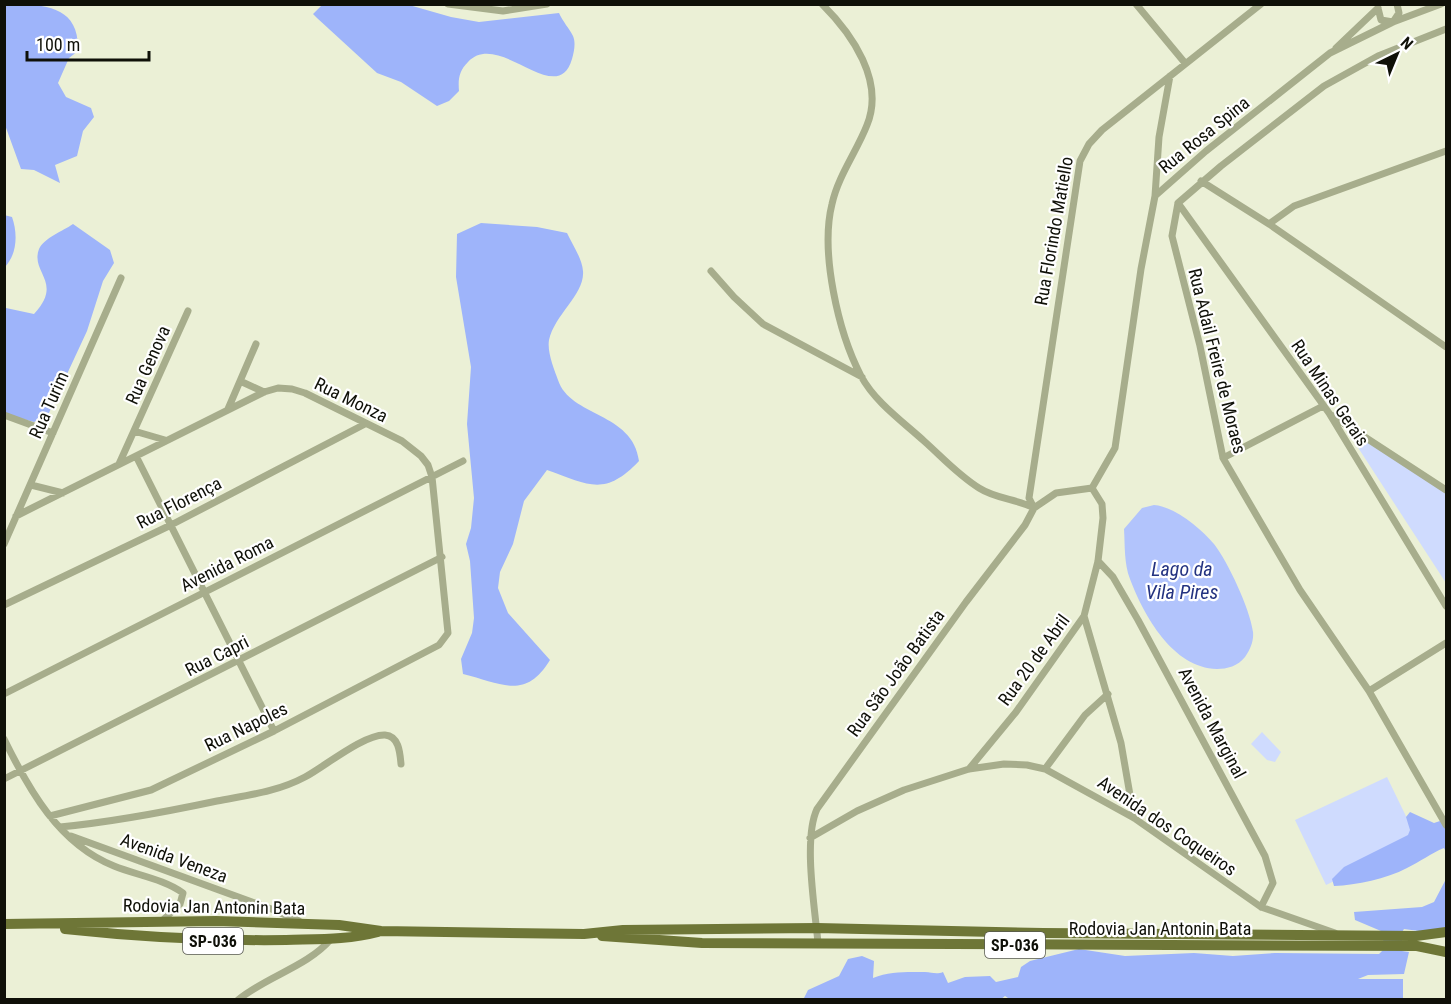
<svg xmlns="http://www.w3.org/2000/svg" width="1451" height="1004" font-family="'Roboto Condensed',sans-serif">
  <rect width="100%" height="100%" fill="#ebf0d6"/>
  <path fill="#cfdbfe" d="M 1344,426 L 1446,493 L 1446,583 Z
    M 1262,732 L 1281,752 L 1275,762 L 1267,760 L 1251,744 Z
    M 1387,777 L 1418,841 L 1326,885 L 1295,820 Z"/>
  <path fill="#9eb4fa" d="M 4,5 C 40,4 80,3 78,51 L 69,58 L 58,83 L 66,97 L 91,108 L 94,117 L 83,131 L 77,156 L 55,165 L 60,183 L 34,170 L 21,169 L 5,125 Z
    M 322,5 L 409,5 L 451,17 L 479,22 L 559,13 C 563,22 569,28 573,36 C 576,43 574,52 572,59 C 557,110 499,29 468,62 C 459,71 458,79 459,91 L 449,101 L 437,106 L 401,82 L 377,73 L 317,18 L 313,14 Z
    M 4,215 L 12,217 C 18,234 17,254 5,267 Z
    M 481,223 L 537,227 L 567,233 C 572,244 582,258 583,271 C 585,294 555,314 549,340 C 547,352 554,369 558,380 C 570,417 633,412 639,461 C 605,497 589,485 547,470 L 524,501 L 513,544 L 500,572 L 498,588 L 508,613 L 550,660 C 525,701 501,683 463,674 L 461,659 L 472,633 L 474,618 L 470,561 L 466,544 L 471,528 L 474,498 L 467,424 L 471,367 L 456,277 L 457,234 Z
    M 73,224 L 110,250 L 114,263 L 103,281 L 87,331 L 48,415 L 34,422 L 5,414 L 4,310 L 6,308 L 34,314 C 64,282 30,273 39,249 C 44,238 63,231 73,224 Z
    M 1410,812 L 1434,823 L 1446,819 L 1446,852 L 1444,848 C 1431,853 1420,862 1407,868 C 1386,879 1357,885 1334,886 L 1332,879 L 1344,867 L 1408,835 L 1410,830 L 1406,817 Z
    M 1446,879 L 1446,927 L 1426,932 L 1404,929 L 1402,932 L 1402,951 L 1409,952 L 1404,974 L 1368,975 L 1358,979 L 1403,979 L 1403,999 L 1011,1000 L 1005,996 L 1000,1000 L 803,1000 L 808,990 L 839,976 L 848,959 L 862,956 L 874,961 L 873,978 C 890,971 907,972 925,972 C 932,972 936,975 943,972 L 948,983 L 965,977 L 990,976 L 996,982 L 1018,977 L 1021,967 L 1030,961 L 1079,949 L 1125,956 L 1194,953 L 1233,956 L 1275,953 L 1379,954 L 1385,948 L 1381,931 L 1355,920 L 1354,912 L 1422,907 L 1434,902 Z"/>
  <path fill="#b2c4fc" d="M 1154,505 C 1176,507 1200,528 1214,544 C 1228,562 1250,609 1253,632 C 1254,641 1250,650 1245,657 C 1238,666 1227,669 1217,669 C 1173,668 1144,616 1130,579 C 1124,564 1125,545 1124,529 L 1142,508 Z"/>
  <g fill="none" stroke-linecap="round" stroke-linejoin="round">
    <path stroke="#a7ad8c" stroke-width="7" d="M 448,4 L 503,11 L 547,4
      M 822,4 C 852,34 885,81 867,125 C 857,151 838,176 832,204 C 820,252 838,332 861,376 C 875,402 902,421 924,441 C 942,457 958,475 979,488 C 996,499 1017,499 1034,508
      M 1136,4 L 1185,63
      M 1378,8 L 1381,20 L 1393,22 L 1399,13 L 1397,4
      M 1446,29 L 1378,56 L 1324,86 L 1221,166 L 1178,203 L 1172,236 L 1200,346 L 1223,458 L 1300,590 L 1369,691 L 1446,825
      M 1336,48 L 1378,8
      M 1201,181 L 1269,224 L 1446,347
      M 1155,196 L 1159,137 L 1170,76
      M 1178,203 L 1329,413 L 1446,606
      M 1269,224 L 1294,206 L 1446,151
      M 711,271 L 734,297 L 763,324 L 862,377
      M 240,381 L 264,392
      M 228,409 L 256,344
      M 4,415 L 53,433
      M 1331,415 L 1446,490
      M 134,431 L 165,440
      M 136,456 L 274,731
      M 1223,458 L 1323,406
      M 119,464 L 188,311
      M 31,485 L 63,493
      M 1092,488 L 1115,448 L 1141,269 L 1155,196 L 1206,151 L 1330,53 L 1393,22 L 1441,4
      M 1034,508 L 1029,498 L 1080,161 L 1089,144 L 1102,130 L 1261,4
      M 16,516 L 264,392 L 278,388 L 292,389 L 305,393 L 402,441 L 421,456 L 428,465 L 432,477 L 448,633 L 439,645 L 274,731 L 151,790 L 50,816
      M 4,544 L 121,278
      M 1098,561 L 1113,577 L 1138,620 L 1265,856 L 1273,883 L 1261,907
      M 4,605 L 171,525 L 365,424
      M 1084,616 L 1121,743 L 1134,818
      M 1369,691 L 1446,643
      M 4,694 L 463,461
      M 4,739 C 29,790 59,844 114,866 C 136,875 164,879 183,893 L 180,904 L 162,921
      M 969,769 L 1016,712 L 1084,616 L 1098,561 L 1103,518 L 1102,504 L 1092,488
      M 1045,769 L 1085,715 L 1108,694
      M 4,779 L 442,557
      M 60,827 C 113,822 165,812 217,801 C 248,795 277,792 305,777 C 324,767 364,734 385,735 C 399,736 400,753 401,764
      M 71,836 L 274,910 L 299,921
      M 810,838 L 857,811 L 904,790 L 969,769 L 1004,764 L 1027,765 L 1045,769 L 1134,818 L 1261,907 L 1335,933
      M 818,943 C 815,909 803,839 817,809 L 966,602 L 1025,525 L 1034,508 L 1056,493 L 1092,488
      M 238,1000 C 267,976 307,967 331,939"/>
    <path stroke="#6e7637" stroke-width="10" d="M 4,924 L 216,921 L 339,925 L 381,931 L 584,934 L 623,930 L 817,928 L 1043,933 L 1416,936 L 1446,932
      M 65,929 C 139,937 212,941 286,940 C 317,939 348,940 378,932
      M 602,936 L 702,943 L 1417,946 L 1446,952"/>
  </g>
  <g text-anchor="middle" stroke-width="4.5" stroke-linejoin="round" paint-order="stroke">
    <g fill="#fff" stroke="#575852" stroke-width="1.5">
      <rect x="183" y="928" width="60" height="26" rx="4.5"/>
      <rect x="985" y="932" width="60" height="26" rx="4.5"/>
    </g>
    <g font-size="16" font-weight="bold" fill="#0f1008">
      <text x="213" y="947">SP-036</text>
      <text x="1015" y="951">SP-036</text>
    </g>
    <g font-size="18" fill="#0f1008" stroke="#fff">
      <text transform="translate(1204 135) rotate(-39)" y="6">Rua Rosa Spina</text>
      <text transform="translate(1054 231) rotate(-80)" y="6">Rua Florindo Matiello</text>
      <text transform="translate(1217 361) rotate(76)" y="6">Rua Adail Freire de Moraes</text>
      <text transform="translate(148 365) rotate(-66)" y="6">Rua Genova</text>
      <text transform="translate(1330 393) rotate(56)" y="6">Rua Minas Gerais</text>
      <text transform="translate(351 400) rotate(26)" y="6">Rua Monza</text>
      <text transform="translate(49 405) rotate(-66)" y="6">Rua Turim</text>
      <text transform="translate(179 503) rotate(-27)" y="6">Rua Florença</text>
      <text transform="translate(227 564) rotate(-27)" y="6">Avenida Roma</text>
      <text transform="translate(217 656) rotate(-27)" y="6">Rua Capri</text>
      <text transform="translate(1034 660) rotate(-54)" y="6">Rua 20 de Abril</text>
      <text transform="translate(896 673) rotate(-54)" y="6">Rua São João Batista</text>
      <text transform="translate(1212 723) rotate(62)" y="6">Avenida Marginal</text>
      <text transform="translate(246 727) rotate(-26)" y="6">Rua Napoles</text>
      <text transform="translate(1167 826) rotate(34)" y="6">Avenida dos Coqueiros</text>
      <text transform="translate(174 858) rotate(20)" y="6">Avenida Veneza</text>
      <text transform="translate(214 907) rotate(1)" y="6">Rodovia Jan Antonin Bata</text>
      <text x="1160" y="935">Rodovia Jan Antonin Bata</text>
    </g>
    <g font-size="20" font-style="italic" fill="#243381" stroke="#fff">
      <text x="1182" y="576">Lago da<tspan x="1182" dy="23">Vila Pires</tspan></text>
    </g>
  </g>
  <rect width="1451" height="1004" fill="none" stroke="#0f1008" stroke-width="12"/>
  <g transform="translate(1397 54) rotate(43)" stroke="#ffffff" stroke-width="4.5" paint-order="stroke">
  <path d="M0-4.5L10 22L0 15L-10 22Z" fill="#0f1008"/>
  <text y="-9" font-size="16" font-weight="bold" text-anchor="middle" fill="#0f1008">N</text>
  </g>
  <path d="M27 51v9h122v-9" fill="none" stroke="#0f1008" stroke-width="3"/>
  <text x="36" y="51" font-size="18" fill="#0f1008" stroke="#ffffff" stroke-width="4.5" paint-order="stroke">100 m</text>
</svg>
